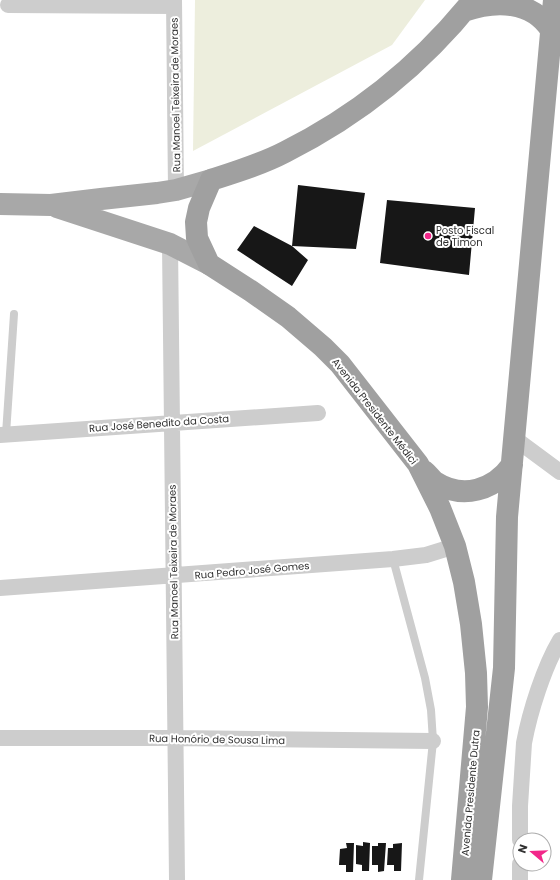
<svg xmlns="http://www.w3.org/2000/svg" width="560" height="880" font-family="Poppins,sans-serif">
  <rect width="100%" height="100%" fill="#fff"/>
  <path fill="#edeedd" d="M 195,0 L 425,0 L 392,45 L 193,151 Z"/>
  <path fill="#171717" d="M 298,185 L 365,193 L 356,249 L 292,246 Z
    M 387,200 L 475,208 L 469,275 L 380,263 Z
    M 254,226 L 292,246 L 308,260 L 292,286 L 237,250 Z
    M 363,842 L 370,843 L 369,871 L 362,871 L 362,865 L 356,864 L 356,845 L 363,846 Z
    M 346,843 L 354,843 L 353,872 L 346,872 L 346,865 L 339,865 L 340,849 L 347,848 Z
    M 378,843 L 386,843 L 384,871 L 378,872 L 378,865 L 372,865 L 372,846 L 378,846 Z
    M 402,843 L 401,871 L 394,871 L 394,865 L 387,865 L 388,848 L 393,848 L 393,844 Z"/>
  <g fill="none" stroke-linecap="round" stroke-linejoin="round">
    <path stroke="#cdcdcd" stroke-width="8" d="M 6,434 L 14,314
      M 393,559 L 425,678 L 431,710 L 433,741 L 419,880"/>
    <path stroke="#cdcdcd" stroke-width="16" d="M 174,0 L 176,190
      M 8,5 L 174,6
      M 170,244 L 177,880
      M 0,435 L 318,413
      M 514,438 L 560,472
      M 0,588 L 393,559 L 426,555 L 455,546
      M 0,738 L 175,738 L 433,741
      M 520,840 L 520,806 L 524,743 C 530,711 544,667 560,640
      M 520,864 L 520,880"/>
    <path stroke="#a8a8a8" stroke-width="22" d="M 0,204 L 51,205 L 101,199 L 157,193 L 176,190 L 211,180
      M 57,207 L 170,244 L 209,264"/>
    <path stroke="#a0a0a0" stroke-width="22" d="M 464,11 C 495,0 532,0 551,30
      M 424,471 C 428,474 431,479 435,482 C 463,500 494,490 512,465
      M 462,880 L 477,707 L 476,673 L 471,624 L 464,582 L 455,546 L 440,508 L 418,464 L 340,364 L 323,347 L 288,317 L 251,291 L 209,264 L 197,238 L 196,222 L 199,208 L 211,180 C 236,172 262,164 285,152 C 359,115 421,65 473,0
      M 481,880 L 504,668 L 507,517 L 554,0"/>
  </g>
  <circle fill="#f2278a" stroke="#fff" stroke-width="1.5" cx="428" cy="236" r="4"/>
  <g text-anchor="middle" stroke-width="4" stroke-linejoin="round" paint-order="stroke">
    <g font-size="10" fill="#303030" stroke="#fff">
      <text transform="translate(175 95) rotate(-91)" y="4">Rua Manoel Teixeira de Moraes</text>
      <text transform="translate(375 411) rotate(52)" y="4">Avenida Presidente Médici</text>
      <text transform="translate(159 423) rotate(-4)" y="4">Rua José Benedito da Costa</text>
      <text transform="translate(173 562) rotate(-91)" y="4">Rua Manoel Teixeira de Moraes</text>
      <text transform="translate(252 570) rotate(-5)" y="4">Rua Pedro José Gomes</text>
      <text transform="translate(217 739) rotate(1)" y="4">Rua Honório de Sousa Lima</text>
      <text transform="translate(470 793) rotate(-85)" y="4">Avenida Presidente Dutra</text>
    </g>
    <g font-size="10" fill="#303030" stroke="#fff" text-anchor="start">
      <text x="436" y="234">Posto Fiscal<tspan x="436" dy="12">de Timon</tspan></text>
    </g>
  </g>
  <g transform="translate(532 852) rotate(289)"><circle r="19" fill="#ffffff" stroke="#acacac"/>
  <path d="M0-3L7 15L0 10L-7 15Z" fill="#f2278a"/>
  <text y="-6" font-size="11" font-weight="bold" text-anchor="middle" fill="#303030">N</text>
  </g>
</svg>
